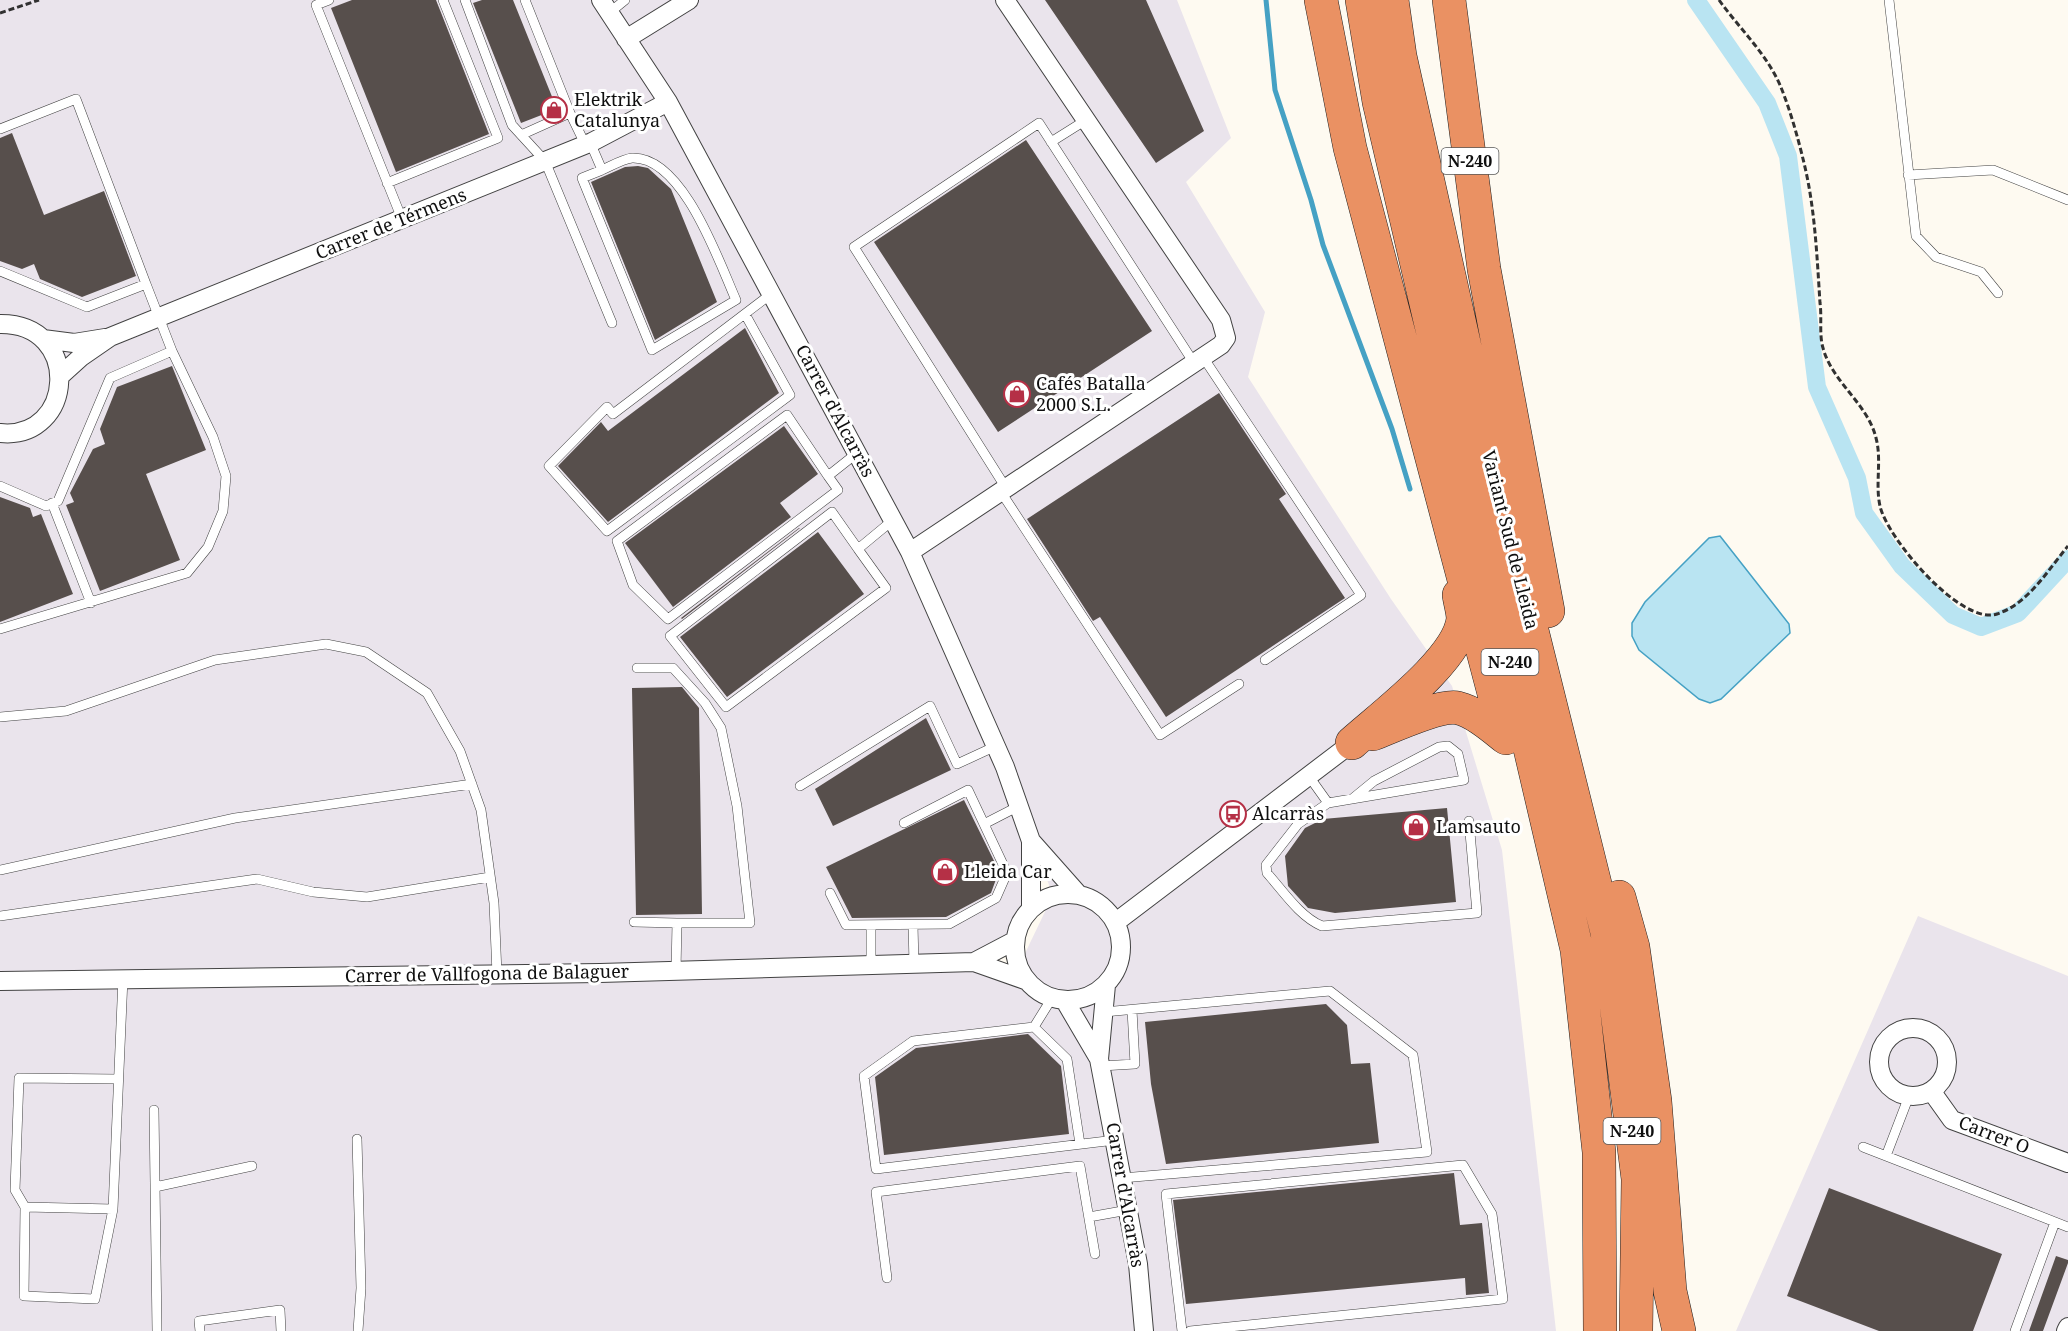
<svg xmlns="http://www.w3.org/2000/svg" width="2068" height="1331" font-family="'Noto Serif',serif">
  <rect width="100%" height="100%" fill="#fefaf1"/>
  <path fill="#eae4ec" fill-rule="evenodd" d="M 0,0 L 1177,0 L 1231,138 L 1186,182 L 1265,312 L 1248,377 L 1391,599 L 1452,686 L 1502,850 L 1556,1331 L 0,1331 ZM 1022,816 L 1053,895 L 1018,968 L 971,958 L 1016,932 L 1031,894 Z
    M 1918,916 L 2068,976 L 2068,1331 L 1736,1331 Z"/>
  <path fill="#b9e4f2" stroke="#45a1c4" stroke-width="1.5" d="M 1720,536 L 1789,624 L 1790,633 L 1721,699 L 1710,703 L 1699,699 L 1639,650 L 1632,636 L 1632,623 L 1645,602 L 1709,538 Z"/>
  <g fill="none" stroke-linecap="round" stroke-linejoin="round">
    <path stroke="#45a1c4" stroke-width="5" d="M 1266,0 L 1275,90 L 1311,200 L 1323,245 L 1392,429 L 1410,489"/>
    <path stroke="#b9e4f2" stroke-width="18" d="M 1696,0 L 1767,103 L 1788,156 L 1817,387 L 1857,478 L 1864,513 L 1902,566 L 1953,615 L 1981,627 L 2018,613 L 2068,559"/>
  </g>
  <path fill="#574f4c" d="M 352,0 L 436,0 L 489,134 L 396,172 L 331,8 Z
    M 482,0 L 513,0 L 557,109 L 521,123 L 473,3 Z
    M 1045,0 L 1146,0 L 1204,131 L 1156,163 Z
    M 12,133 L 44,215 L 104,191 L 136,276 L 82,297 L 40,279 L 34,264 L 22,269 L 0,261 L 0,138 Z
    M 1026,140 L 1152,331 L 998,432 L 874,242 Z
    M 638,166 L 648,168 L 671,189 L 717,302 L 655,340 L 591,182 L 625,167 Z
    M 745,328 L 779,393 L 608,522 L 558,466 L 601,422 L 608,431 Z
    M 172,366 L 206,450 L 146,474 L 180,560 L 100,591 L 66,505 L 74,502 L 70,493 L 93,449 L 105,444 L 100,429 L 117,387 Z
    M 1219,393 L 1286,494 L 1279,499 L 1345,598 L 1166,717 L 1100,617 L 1093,621 L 1027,519 Z
    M 784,426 L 818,474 L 780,503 L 791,517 L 673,607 L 625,543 Z
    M 0,497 L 30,508 L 33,517 L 41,514 L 73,594 L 0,622 Z
    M 799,528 L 800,528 L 682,619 L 681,618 Z
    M 818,532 L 864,594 L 727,697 L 680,637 Z
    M 682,687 L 699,708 L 702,914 L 636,915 L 632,688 Z
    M 926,718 L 951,770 L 833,826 L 815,789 Z
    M 964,800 L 999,871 L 991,893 L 946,917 L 852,918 L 826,867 Z
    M 1447,808 L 1456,902 L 1335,913 L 1308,908 L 1288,886 L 1285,856 L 1305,828 L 1323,819 Z
    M 1326,1004 L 1347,1025 L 1351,1064 L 1370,1063 L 1379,1143 L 1166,1164 L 1151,1084 L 1145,1022 Z
    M 1028,1034 L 1061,1066 L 1069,1134 L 884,1155 L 875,1077 L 916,1048 Z
    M 1454,1173 L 1460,1225 L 1482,1223 L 1489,1293 L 1466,1295 L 1465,1278 L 1186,1304 L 1173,1200 Z
    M 1829,1188 L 2002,1254 L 1973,1331 L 1879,1331 L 1787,1296 Z
    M 2056,1256 L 2068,1260 L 2068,1263 L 2043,1331 L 2029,1331 Z"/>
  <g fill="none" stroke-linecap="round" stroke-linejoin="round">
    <defs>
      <path id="lane" d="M 329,0 L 316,5 L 402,219
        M 465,0 L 512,125 L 545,161 L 612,323
        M 1889,0 L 1916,236 L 1936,257 L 1981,272 L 1998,293
        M 609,13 L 625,0
        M 570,113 L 585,144
        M 0,129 L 76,99 L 146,284
        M 521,135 L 570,113 L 525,0
        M 590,142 L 602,170 L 582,178 L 652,350 L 736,300 C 719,262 683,156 632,158 C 623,159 611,166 602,170
        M 1051,142 L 1086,120
        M 1908,175 L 1993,170 L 2068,200
        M 387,183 L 498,138 L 443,0
        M 0,271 L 87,307 L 146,284 L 172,351 L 110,378 L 58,501 L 46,506 L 0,486
        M 745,314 L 790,395 L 607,531 L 549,466 L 607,407 L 613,414 L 771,294
        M 1203,357 L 1361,595 L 1265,660
        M 828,476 L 838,490 L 668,619 L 633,585 L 617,541 L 787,415 L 828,476 L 857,453
        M 1006,488 L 854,247 L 1039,123 L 1194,363
        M 1001,492 L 1160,735 L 1239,684
        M 52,503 L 91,603
        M 858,549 L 886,588 L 726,707 L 670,636 L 832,512 L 858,549 L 893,520
        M 0,629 L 187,573 L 208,547 L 223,511 L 226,476 L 213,437 L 172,351
        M 637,668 L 673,668 L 705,703 L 721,728 L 737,806 L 750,923 L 677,923 L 676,971
        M 0,717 L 66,711 L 215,660 L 326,644 L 366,652 L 427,693 L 460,751 L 481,810 L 494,903 L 497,974
        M 1308,775 L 1328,803 L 1298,824 L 1266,865 L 1267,873 C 1283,891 1300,917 1322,926 L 1477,913 L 1469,821
        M 800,786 L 930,706 L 957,764 L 996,746
        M 1328,803 L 1464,780 L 1458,754 L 1448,746 L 1439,747 L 1374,781 L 1352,799
        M 984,824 L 1019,806
        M 0,870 L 235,818 L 472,784
        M 830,893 L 846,925 L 949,924 L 996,898 L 1007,873 L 968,790 L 904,823
        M 0,916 L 257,879 L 313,892 L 367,897 L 490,877
        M 634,922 L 677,923
        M 871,925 L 871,965
        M 913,925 L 914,964
        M 1104,1012 L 1330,991 L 1413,1055 L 1427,1152 L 1122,1178
        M 1034,1027 L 913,1041 L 864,1076 L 876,1169 L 1115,1140
        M 1034,1027 L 1067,1059 L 1080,1144
        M 1034,1027 L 1052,998
        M 1101,1066 L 1135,1064 L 1132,1010
        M 154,1110 L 157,1331
        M 357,1139 L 361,1288 L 358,1331
        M 1863,1147 L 2068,1227
        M 1886,1156 L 1909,1096
        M 155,1187 L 252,1166
        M 25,1207 L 15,1190 L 19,1078 L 118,1079
        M 113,1209 L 25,1207 L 24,1296 L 95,1299 L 113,1209 L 123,978
        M 1089,1217 L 1128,1210
        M 887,1278 L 876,1192 L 1080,1166 L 1095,1254
        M 200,1331 L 199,1321 L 280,1310 L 281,1331
        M 1182,1331 L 1166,1194 L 1463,1165 L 1492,1214 L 1503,1299 L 1190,1331
        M 2015,1331 L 2055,1222"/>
      <path id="street" d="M 601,0 L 668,102 L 910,552 L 1005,767 L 1031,841 L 1031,907
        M 626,39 L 689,0
        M 0,324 C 83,323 75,441 0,433
        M 43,339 L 74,343 L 105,338
        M 60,376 L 81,357 L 110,337 L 592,142 L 668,102
        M 910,552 L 1221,345 L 1226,338 L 1221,320 L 1005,0
        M 1031,841 L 1078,894
        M1015 947a53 53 0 1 1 106 0a53 53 0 1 1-106 0Z
        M 1116,922 L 1352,743
        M 974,962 L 1014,941
        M 0,981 L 600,973 L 974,962 L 1025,980
        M 1106,985 L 1099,1059 L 1138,1264 L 1144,1331
        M 1065,1001 L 1099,1059
        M1879 1062a34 34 0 1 1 68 0a34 34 0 1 1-68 0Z
        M 1932,1092 L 1952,1120 L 2068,1163
        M 2066,1331 L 2068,1327"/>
      <path id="highway" d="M 1321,0 L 1350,148 L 1501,720
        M 1362,0 L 1379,102 L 1577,950 L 1599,1152 L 1600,1331
        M 1392,0 L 1400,56 L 1496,486 L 1607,932 L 1638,1179 L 1636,1331
        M 1449,0 L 1484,269 L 1548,611
        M 1373,734 C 1391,727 1440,704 1458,708 C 1475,712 1492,727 1506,738
        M 1352,743 C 1382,716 1459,659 1463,619 C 1463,612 1460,602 1459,595
        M 1619,897 L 1633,947 L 1655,1101 L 1670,1291 L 1679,1331"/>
    </defs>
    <use href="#lane" stroke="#424242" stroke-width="10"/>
    <use href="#street" stroke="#424242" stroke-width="20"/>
    <use href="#highway" stroke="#202020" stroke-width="34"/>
    <path stroke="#313131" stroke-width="3" stroke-dasharray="6 3" stroke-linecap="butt" d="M 1719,0 C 1739,28 1766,53 1780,85 C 1790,109 1798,138 1804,163 C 1815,208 1817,257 1820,303 C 1822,317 1819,335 1823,348 C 1832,382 1868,404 1876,438 C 1882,460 1875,484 1880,506 C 1887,538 1961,626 1997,614 C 2028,604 2048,570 2068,546
      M 0,13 L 39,0"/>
    <use href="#lane" stroke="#fff" stroke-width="9"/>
    <use href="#street" stroke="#fff" stroke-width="18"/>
    <use href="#highway" stroke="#ea9163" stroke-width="33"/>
  </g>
  <defs>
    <symbol id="shop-ring" viewBox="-11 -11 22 22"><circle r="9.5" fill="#fff" stroke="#b53046" stroke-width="1.5"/><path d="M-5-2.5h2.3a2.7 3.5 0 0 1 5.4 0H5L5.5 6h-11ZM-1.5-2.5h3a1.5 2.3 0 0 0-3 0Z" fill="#b53046"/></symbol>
    <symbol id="bus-ring" viewBox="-11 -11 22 22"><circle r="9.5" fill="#fff" stroke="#b53046" stroke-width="1.5"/><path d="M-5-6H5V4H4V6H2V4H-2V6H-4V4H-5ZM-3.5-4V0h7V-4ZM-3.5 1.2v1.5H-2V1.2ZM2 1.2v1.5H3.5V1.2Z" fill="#b53046"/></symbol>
  </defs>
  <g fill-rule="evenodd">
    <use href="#shop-ring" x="539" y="95" width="30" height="30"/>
    <use href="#shop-ring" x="1002" y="379" width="30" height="30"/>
    <use href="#bus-ring" x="1218" y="799" width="30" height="30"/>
    <use href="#shop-ring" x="1401" y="812" width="30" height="30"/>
    <use href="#shop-ring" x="930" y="857" width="30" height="30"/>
  </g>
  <g text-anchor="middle" stroke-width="6" stroke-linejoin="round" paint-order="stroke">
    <g fill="#fff" stroke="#575757" stroke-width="1.5">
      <rect x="1441.5" y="148" width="57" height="26" rx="4.5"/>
      <rect x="1481.5" y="649" width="57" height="26" rx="4.5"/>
      <rect x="1603.5" y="1118" width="57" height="26" rx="4.5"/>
    </g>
    <g font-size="16" font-weight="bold" fill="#0f0f0f">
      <text x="1470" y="167">N-240</text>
      <text x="1510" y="668">N-240</text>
      <text x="1632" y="1137">N-240</text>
    </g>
    <g font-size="18" fill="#0f0f0f" stroke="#fff" text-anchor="start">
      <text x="574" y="106">Elektrik<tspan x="574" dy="21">Catalunya</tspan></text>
      <text x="1036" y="390">Cafés Batalla<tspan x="1036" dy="21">2000 S.L.</tspan></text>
      <text x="1252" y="820">Alcarràs</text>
      <text x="1436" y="833">Lamsauto</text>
      <text x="964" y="878">Lleida Car</text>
    </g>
    <g font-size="18" fill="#0f0f0f" stroke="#fff">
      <text transform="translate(391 224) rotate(-22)" y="6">Carrer de Térmens</text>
      <text transform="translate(835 411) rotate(62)" y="6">Carrer d'Alcarràs</text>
      <text transform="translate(1510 540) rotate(76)" y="6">Variant Sud de Lleida</text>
      <text transform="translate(487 974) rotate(-1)" y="6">Carrer de Vallfogona de Balaguer</text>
      <text transform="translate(1994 1135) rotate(21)" y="6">Carrer O</text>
      <text transform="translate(1125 1195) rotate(80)" y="6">Carrer d'Alcarràs</text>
    </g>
  </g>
</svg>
